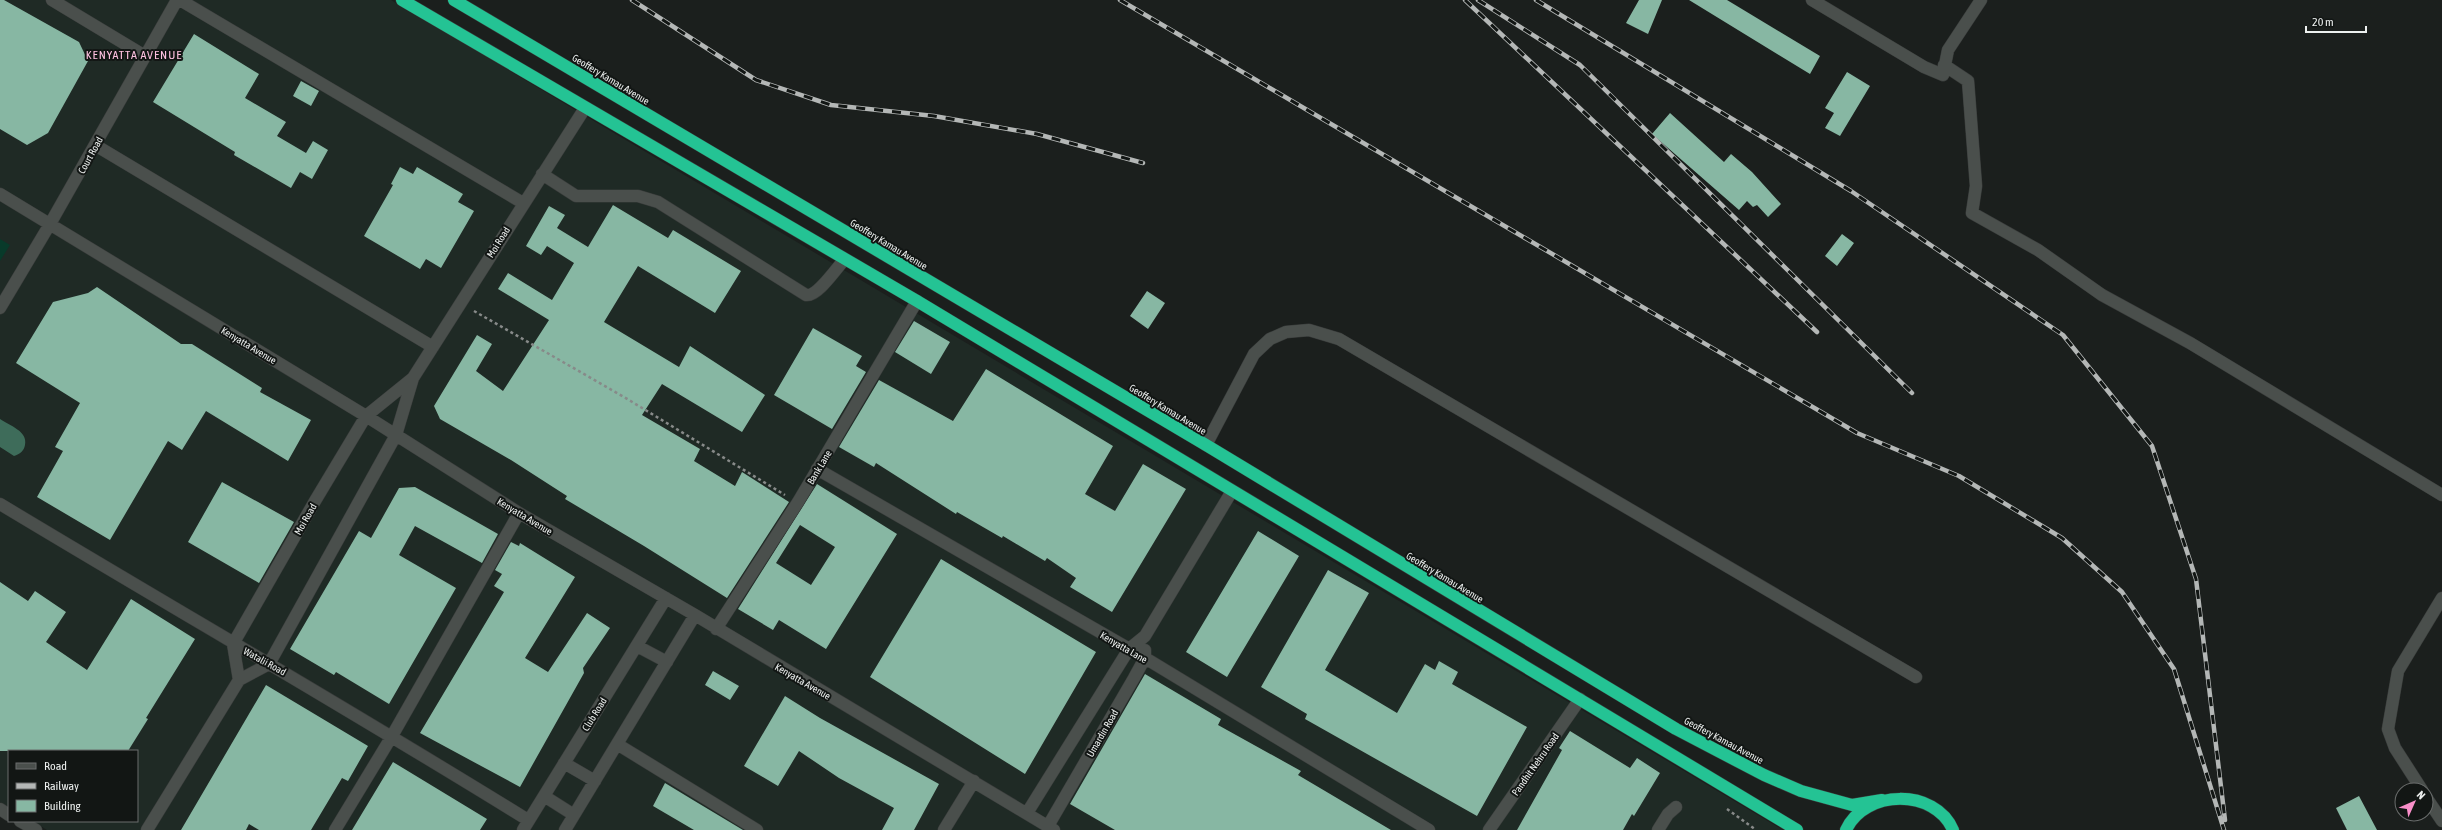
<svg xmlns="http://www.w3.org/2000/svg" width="2442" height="830" font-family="'Asap Condensed',sans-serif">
  <rect width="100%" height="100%" fill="#1b1f1d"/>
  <path fill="#1f2a25" d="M 0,0 L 391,0 L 1783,830 L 47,830 L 32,821 L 137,821 L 137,751 L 9,751 L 9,807 L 0,802 Z"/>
  <path fill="#083a2a" d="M 0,239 L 10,245 L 0,261 Z"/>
  <path fill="#3e6c5a" d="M 0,419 C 10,426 28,431 25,445 C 24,451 20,454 14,456 L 0,447 Z"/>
  <path fill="#87b7a3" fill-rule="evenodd" d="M 0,0 L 4,0 L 79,42 L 88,61 L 48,133 L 27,145 L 0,129 Z
    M 1639,0 L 1662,0 L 1648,34 L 1626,23 Z
    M 1689,0 L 1727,0 L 1820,56 L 1810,74 Z
    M 194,34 L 259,74 L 245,98 L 286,122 L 277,136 L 306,153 L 313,141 L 328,150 L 312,179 L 300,172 L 291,188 L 234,155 L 235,152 L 153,102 Z
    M 1847,72 L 1870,86 L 1840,136 L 1825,128 L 1834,113 L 1825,108 Z
    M 301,81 L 319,91 L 311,106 L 293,96 Z
    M 1670,113 L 1724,162 L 1731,154 L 1752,172 L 1781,204 L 1768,217 L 1757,205 L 1753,207 L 1747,201 L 1739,210 L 1652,134 Z
    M 400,167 L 413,174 L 417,167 L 463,194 L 458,202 L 474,211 L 441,268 L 426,259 L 420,269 L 364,236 L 393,185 L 391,184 Z
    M 613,205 L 668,238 L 673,230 L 741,271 L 715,313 L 638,266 L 604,322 L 679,367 L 690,346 L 765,395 L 742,432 L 662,384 L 642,415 L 700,449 L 694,461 L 735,486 L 742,472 L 789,502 L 727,598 L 644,546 L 565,499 L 567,496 L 511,460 L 440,419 L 434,406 L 477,335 L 492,344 L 476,371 L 503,391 L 549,320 L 498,289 L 508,273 L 552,300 L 574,263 L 547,246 L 541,255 L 526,246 L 549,206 L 565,215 L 557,228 L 588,247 Z
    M 1842,234 L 1854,243 L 1837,266 L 1825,256 Z
    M 97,287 L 181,344 L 192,344 L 262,388 L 260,392 L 311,420 L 288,461 L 206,411 L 182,450 L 168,441 L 110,540 L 37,497 L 63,451 L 55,447 L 80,403 L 16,363 L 53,302 L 88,293 Z
    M 1147,291 L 1165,303 L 1148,329 L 1130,316 Z
    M 914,321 L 950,342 L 931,374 L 895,352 Z
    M 813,328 L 862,356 L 856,366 L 866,372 L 832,429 L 774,395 Z
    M 986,369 L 1113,446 L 1085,494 L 1115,511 L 1143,464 L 1186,489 L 1112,612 L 1070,587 L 1076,578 L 1047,558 L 1045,561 L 1003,536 L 1002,538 L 957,512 L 956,514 L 876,463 L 874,467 L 839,447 L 879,380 L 953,421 Z
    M 222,482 L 294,522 L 259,583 L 188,542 Z
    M 817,484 L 897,534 L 826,649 L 779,620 L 773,630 L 738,609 ZM 800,525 L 835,547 L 811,585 L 776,563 Z
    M 415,487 L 498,534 L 482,563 L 415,526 L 399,555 L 456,588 L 389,704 L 336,672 L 334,675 L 290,649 L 359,531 L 371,538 L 399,488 Z
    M 1258,531 L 1299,556 L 1227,677 L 1186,652 Z
    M 511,542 L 519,546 L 520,543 L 575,577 L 525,658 L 548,672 L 587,613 L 610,628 L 583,668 L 584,673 L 520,787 L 420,733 L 504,592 L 494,586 L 502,574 L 495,570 Z
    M 941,559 L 1096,652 L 1025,774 L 870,677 Z
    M 1328,570 L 1369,593 L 1325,670 L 1397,713 L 1425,664 L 1435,670 L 1439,661 L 1458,672 L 1452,684 L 1527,727 L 1477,816 L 1305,719 L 1307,714 L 1261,687 Z
    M 0,582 L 28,601 L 35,591 L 66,612 L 46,642 L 87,670 L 131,599 L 195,639 L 146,718 L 148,719 L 128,751 L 0,751 Z
    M 713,671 L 739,686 L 730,700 L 705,685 Z
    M 1145,674 L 1221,719 L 1218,725 L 1301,771 L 1298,775 L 1391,830 L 1115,830 L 1070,804 Z
    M 266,685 L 368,746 L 348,781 L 342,778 L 311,830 L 259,830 L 249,824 L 246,830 L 181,830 Z
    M 785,696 L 820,718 L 939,784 L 914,830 L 882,830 L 894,808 L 839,778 L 799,751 L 778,786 L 744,766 Z
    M 1570,731 L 1630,768 L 1637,758 L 1660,773 L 1634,816 L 1632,814 L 1623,830 L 1517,830 L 1562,750 L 1559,748 Z
    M 393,762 L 487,819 L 480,830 L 352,830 Z
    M 665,783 L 693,800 L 743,830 L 694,830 L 653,806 Z
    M 2359,796 L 2377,830 L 2347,830 L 2336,808 Z"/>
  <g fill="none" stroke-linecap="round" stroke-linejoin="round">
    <defs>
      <path id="minor" d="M 52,0 L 145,56
        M 180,0 L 523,203
        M 1812,0 L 1924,67 L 1943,75 L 1948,50 L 1981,0
        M 1944,65 L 1968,81 L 1976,186 L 1972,213 L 2038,250 L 2102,295 L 2190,343 L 2442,495
        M 95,145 L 433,347
        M 542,174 L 576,196 L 638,196 L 658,202 L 806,295 C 817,297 836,269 844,260
        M 0,194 L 366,416 L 519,513 L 695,615 L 1054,830
        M 0,308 L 50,224 L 177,0
        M 1206,445 L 1254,354 L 1270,339 L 1286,332 L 1309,330 L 1339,339 L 1916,677
        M 817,469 L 1145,658 L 1429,830
        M 0,504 C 176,610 354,712 528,820
        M 716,629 L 798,502 L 917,301
        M 637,646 L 667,662
        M 239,680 L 233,644 L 315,501 L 366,416 L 413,378
        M 617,744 L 757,830
        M 564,763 L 595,781
        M 2422,790 L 2395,748 L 2388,729 L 2398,671 L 2442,598
        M 544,796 L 574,815
        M 2426,797 L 2442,821
        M 0,809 L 9,815
        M 1027,813 L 1129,649 L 1145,636 L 1232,491
        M 20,821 L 36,830
        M 1048,826 L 1134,678 L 1145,658 L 1145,650
        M 147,830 L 239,680 L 269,664 L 396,435 L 413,378 L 585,108
        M 335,830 L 392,736 L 519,513
        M 523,830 L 666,598
        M 565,830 L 695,615
        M 944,830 L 974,781
        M 1489,830 L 1580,699
        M 1658,830 L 1668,814 L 1676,807"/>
      <path id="highway" d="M 402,0 L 917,301 L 1797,830
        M 454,0 L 1206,445 L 1676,729 L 1764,775 L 1801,791 L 1852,805 L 1882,800
        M 1846,830 C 1865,789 1935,788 1953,830"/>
    </defs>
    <use href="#minor" stroke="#393c3b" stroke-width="13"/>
    <use href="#highway" stroke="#393c3b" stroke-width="13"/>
    <path stroke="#878a89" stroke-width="2.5" stroke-dasharray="3 3" stroke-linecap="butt" d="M 474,311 L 624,397 L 785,495
      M 1727,809 L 1756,830"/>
    <use href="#minor" stroke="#4a4f4c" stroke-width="12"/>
    <use href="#highway" stroke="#24c394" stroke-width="12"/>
    <defs>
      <path id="rail" d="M 632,0 L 756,80 L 831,105 L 934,116 L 1037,134 L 1143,163
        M 1120,0 L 1857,433 L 1959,476 L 2062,538 L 2122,592 L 2174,669 L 2224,830
        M 1465,0 L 1817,332
        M 1478,0 L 1580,65 L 1912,393
        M 1536,0 L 1851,191 L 2063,335 L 2152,446 L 2196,579 L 2225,820"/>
    </defs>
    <use href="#rail" stroke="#b4b7b6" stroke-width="4.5"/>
    <use href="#rail" stroke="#121614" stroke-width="3" stroke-dasharray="9" stroke-linecap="butt"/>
  </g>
  <g text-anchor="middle" stroke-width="4" stroke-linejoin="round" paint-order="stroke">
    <g font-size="10" fill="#edf0ef" stroke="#121614">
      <text transform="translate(611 79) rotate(31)" y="4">Geoffery Kamau Avenue</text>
      <text transform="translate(90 155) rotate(-61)" y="4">Court Road</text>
      <text transform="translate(498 242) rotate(-58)" y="4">Moi Road</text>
      <text transform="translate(889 244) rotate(31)" y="4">Geoffery Kamau Avenue</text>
      <text transform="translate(249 345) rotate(31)" y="4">Kenyatta Avenue</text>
      <text transform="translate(1168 409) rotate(31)" y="4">Geoffery Kamau Avenue</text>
      <text transform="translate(819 467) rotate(-59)" y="4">Bank Lane</text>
      <text transform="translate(525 516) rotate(31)" y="4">Kenyatta Avenue</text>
      <text transform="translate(305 519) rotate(-60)" y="4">Moi Road</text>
      <text transform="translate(1445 577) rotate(31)" y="4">Geoffery Kamau Avenue</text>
      <text transform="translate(1124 647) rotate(30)" y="4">Kenyatta Lane</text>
      <text transform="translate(265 661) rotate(29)" y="4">Watalii Road</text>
      <text transform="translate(803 681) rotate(30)" y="4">Kenyatta Avenue</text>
      <text transform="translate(594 714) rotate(-58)" y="4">Club Road</text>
      <text transform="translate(1102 733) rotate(-60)" y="4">Umardin Road</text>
      <text transform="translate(1724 740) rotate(28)" y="4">Geoffery Kamau Avenue</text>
      <text transform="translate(1535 764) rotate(-55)" y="4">Pandhit Nehru Road</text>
    </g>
    <g font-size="12" letter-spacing="1" fill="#fec1e0" stroke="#121614">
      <text x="134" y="59">KENYATTA AVENUE</text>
    </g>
  </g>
  <rect x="8" y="750" width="130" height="72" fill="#121614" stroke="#6a6d6c"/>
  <rect x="16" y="763" width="20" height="6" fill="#4a4f4c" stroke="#6a6d6c"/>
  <text x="44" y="770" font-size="12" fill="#edf0ef">Road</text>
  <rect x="16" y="783" width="20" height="6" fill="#b4b7b6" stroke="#6a6d6c"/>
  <text x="44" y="790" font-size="12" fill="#edf0ef">Railway</text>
  <rect x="16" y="800" width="20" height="12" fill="#87b7a3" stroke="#6a6d6c"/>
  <text x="44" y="810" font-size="12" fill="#edf0ef">Building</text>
  <g transform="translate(2414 802) rotate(45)"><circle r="19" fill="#121614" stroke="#6a6d6c"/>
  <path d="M0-3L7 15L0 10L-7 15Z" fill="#f98fc9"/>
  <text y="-6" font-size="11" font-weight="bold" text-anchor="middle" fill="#edf0ef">N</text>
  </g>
  <path d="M2306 26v6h60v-6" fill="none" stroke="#edf0ef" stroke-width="2"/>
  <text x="2312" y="26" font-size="12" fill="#edf0ef" stroke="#121614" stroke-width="3" paint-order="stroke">20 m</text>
</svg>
